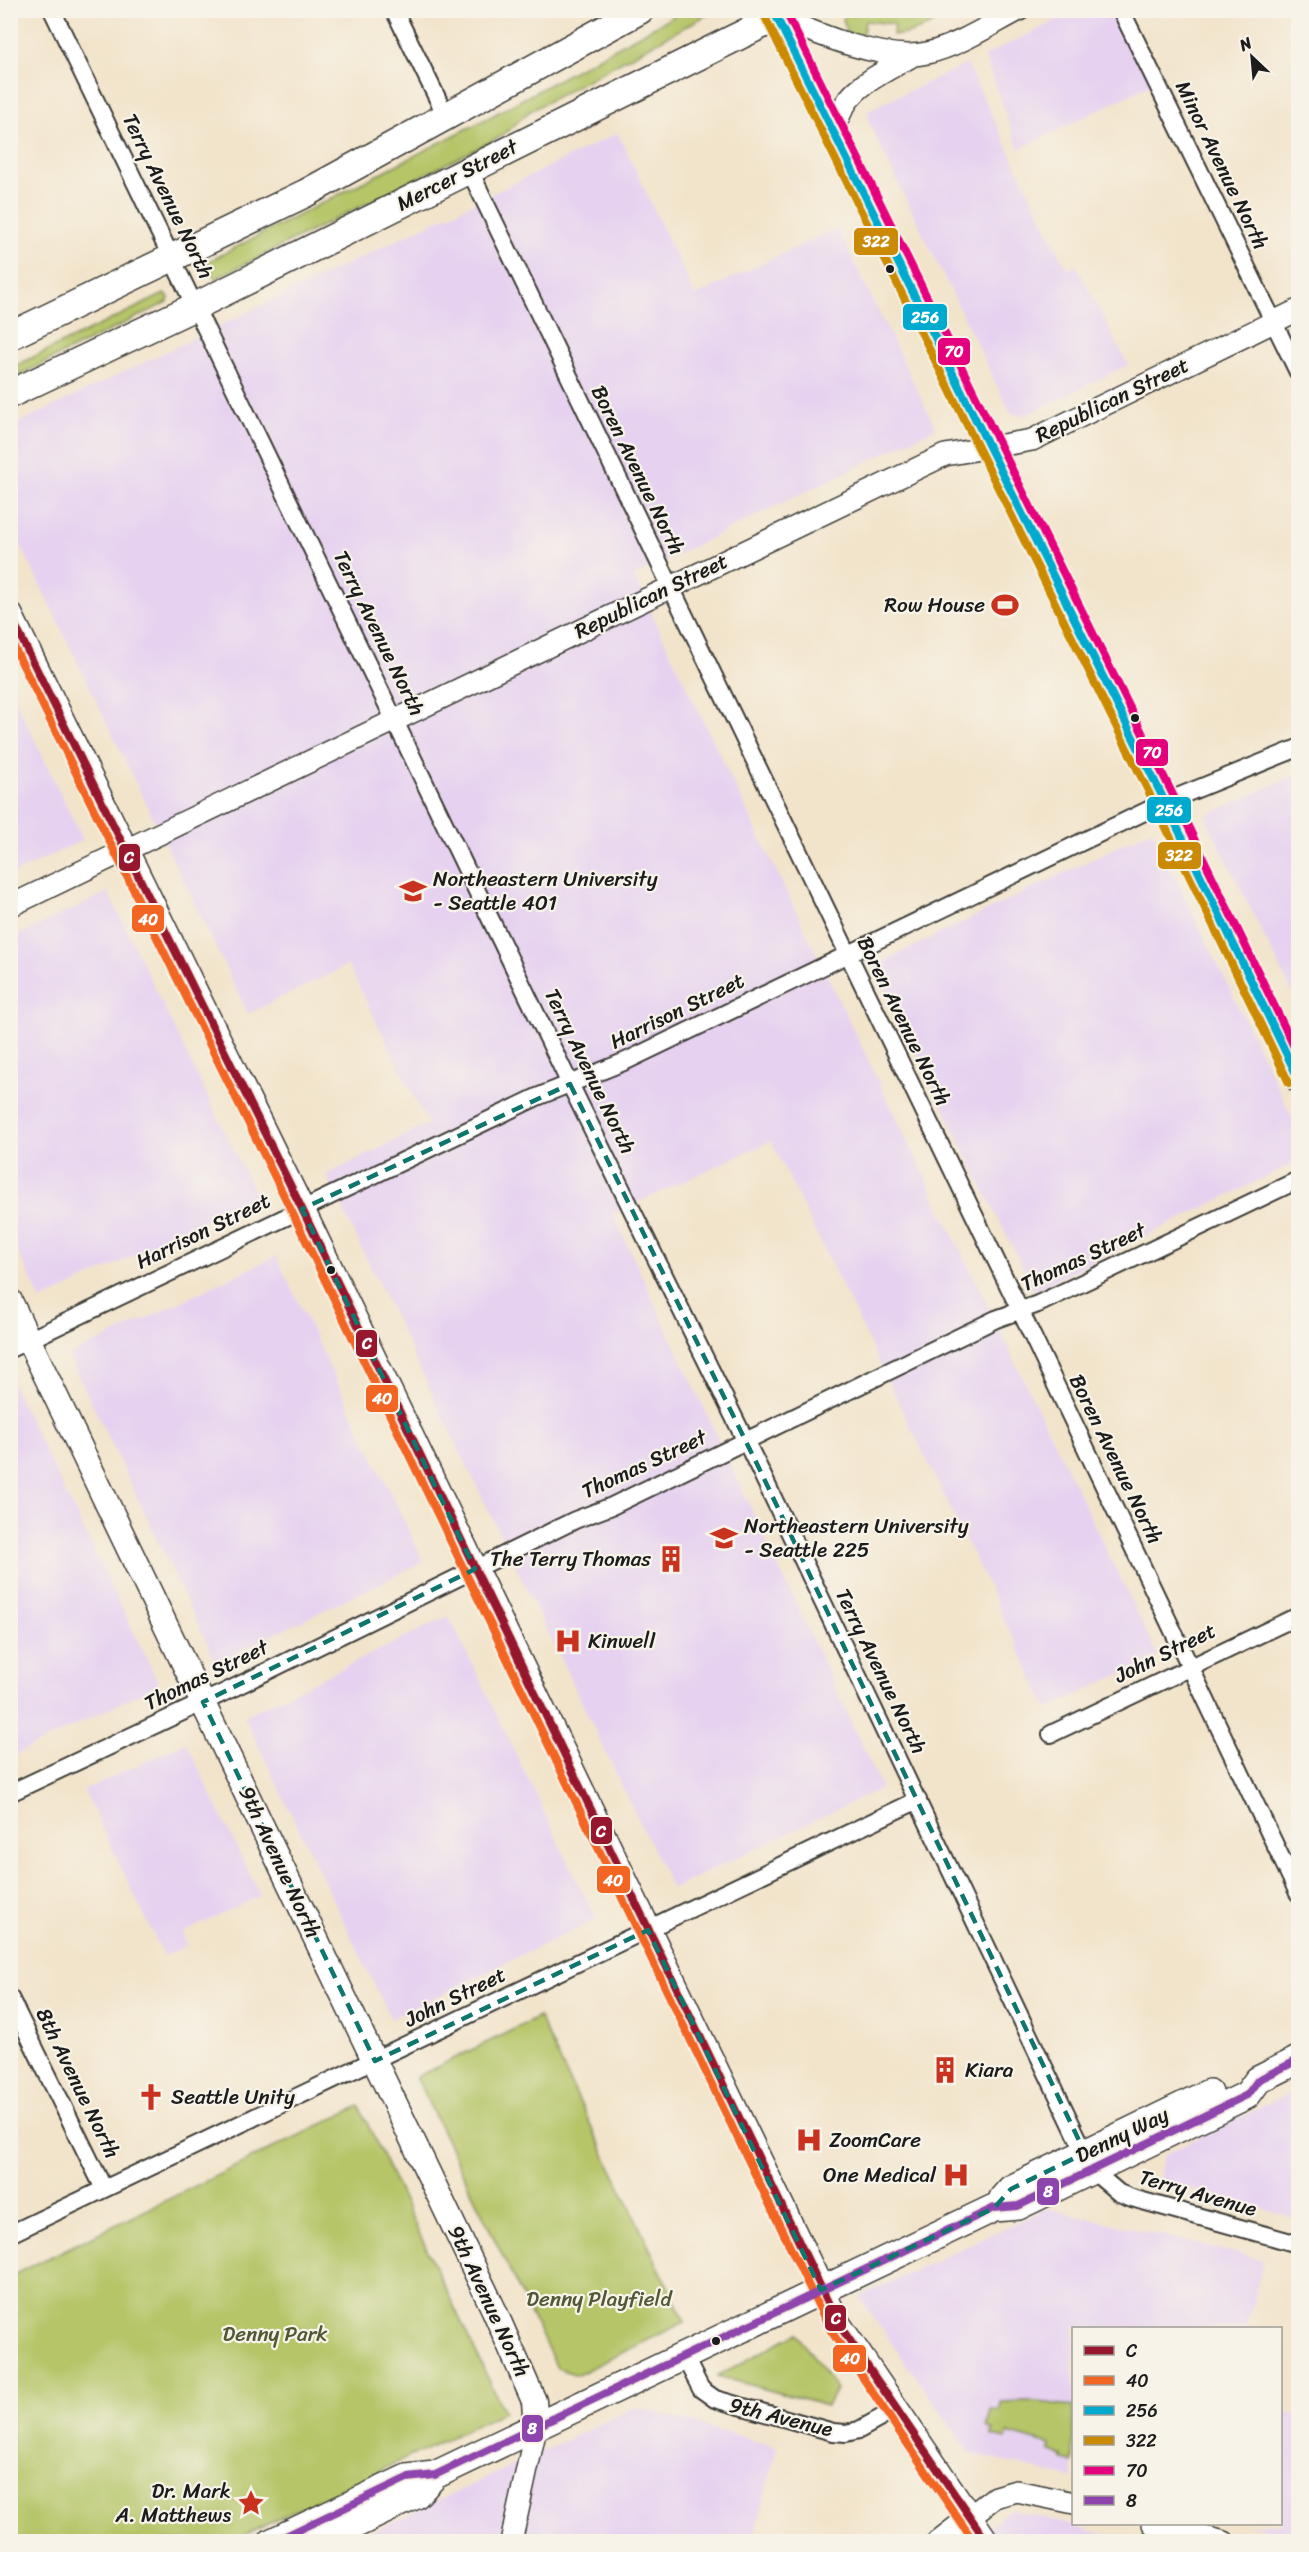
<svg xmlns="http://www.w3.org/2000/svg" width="1309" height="2552" font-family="Sriracha,sans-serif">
  <rect width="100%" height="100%" fill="#f7f3e8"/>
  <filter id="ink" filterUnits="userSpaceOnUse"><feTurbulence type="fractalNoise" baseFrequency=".0167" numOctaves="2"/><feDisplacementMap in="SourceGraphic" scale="12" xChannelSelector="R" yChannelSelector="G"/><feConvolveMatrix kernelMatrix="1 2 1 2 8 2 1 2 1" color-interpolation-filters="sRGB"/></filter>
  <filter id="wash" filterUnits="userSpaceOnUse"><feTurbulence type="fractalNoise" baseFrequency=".008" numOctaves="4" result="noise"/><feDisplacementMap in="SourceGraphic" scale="24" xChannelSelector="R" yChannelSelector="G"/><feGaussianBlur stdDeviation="1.35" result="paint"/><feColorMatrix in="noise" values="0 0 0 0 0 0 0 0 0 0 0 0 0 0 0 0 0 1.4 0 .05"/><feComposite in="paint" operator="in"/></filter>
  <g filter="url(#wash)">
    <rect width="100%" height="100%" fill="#f2e4cb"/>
    <path fill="#e6d2f0" d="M 1076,11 L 1121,11 L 1156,82 L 1019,149 L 984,56 Z
      M 967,64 L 1067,269 L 1076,265 L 1128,365 L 1026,415 L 1011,414 L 868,121 L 868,110 L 872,108 Z
      M 618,133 L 695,296 L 837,228 L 936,428 L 633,576 L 1158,1656 L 1048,1709 L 771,1141 L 613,1214 L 882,1788 L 672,1889 L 326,1175 L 428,1124 L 348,965 L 248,1014 L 11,525 L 11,427 Z
      M 11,691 L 83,840 L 11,875 L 10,875 Z
      M 1298,774 L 1298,1005 L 1205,816 Z
      M 1152,830 L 1298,1129 L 1298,1161 L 1034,1291 L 874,966 Z
      M 108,892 L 256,1196 L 41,1301 L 11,1237 L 11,939 Z
      M 276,1256 L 424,1562 L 216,1662 L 69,1356 Z
      M 11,1382 L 159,1684 L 11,1757 L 10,1382 Z
      M 449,1616 L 596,1919 L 391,2019 L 244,1716 Z
      M 186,1742 L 260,1896 L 182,1933 L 187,1945 L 164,1956 L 84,1791 Z
      M 1298,2089 L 1298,2219 L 1159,2180 L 1163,2155 Z
      M 1047,2208 L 1264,2260 L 1246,2328 L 1074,2328 L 1073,2479 L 970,2453 L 859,2297 Z
      M 636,2407 L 777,2447 L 753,2541 L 351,2542 Z
      M 1281,2411 L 1298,2416 L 1298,2537 L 1246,2524 L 1280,2524 Z
      M 1010,2509 L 1129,2541 L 972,2542 Z"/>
    <path fill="#b5c567" stroke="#687042" stroke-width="1.5" d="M 683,11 L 711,11 L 707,15 L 530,111 L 500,137 L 215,279 L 207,262 L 490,117 Z
      M 846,11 L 957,11 C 937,20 916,36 893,35 L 894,24 L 865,21 L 862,39 L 846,32 L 843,19 Z
      M 164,294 L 169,297 L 168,302 L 11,379 L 11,368 Z
      M 539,2017 L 685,2322 L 577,2375 L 557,2368 L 416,2077 Z
      M 359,2106 L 504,2412 L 232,2541 L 11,2541 L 11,2276 Z
      M 797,2333 L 836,2389 L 827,2406 L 717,2376 Z
      M 1028,2401 L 1073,2406 L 1073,2462 L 1063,2460 L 1063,2456 L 1049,2450 L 1050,2445 L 1008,2433 L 1006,2439 L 992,2436 L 993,2430 L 987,2427 L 991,2410 L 1000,2411 L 1001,2402 Z"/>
  </g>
  <g filter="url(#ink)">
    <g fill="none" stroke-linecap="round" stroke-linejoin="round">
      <defs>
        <path id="minor" d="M 52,10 L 570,1084 L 758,1466 L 1085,2153
          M 394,10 L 447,118
          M 1121,10 L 1298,372
          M 469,169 L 1020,1310 L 1298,1893
          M 10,1349 L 537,1097 L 626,1061 L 1165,802 L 1298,748
          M 1051,1734 L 1298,1616
          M 10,1793 L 225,1692 L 575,1520 L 612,1506 L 996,1319 L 1038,1304 L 1298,1180
          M 10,1998 L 104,2189
          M 1093,2171 L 1119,2193 L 1132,2198 L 1298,2244
          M 10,2234 L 918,1800
          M 684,2356 L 701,2389 L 715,2399 L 833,2432 L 846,2433 L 859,2430 L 897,2409"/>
        <path id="tertiary" d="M 777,17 C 815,33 885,63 927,53 C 958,46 990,25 1019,10
          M 834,132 C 844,87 875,78 912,56
          M 10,906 L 945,455 L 1032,440 L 1298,310
          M 1153,2524 L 1224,2542
          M 511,2542 L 536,2428
          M 937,2542 L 995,2497 L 1016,2491 L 1074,2503"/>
        <path id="secondary" d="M 10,614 L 302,1209 L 838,2323 L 987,2542
          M 10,1301 L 494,2310 L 534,2401 L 536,2428"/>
        <path id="primary" d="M 773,10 L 1165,802 L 1298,1078
          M 10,336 L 306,193 L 640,10
          M 10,394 L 196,306 L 777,17
          M 1003,2198 L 1011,2189 L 1209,2093
          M 272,2542 L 407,2478 L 435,2475 L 994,2208 L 1018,2206 L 1247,2095 L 1258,2080 L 1298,2060
          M 319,2542 L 416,2495 L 435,2475"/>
        <path id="motorway" d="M 777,17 L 787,10"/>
      </defs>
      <use href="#minor" stroke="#3c3a36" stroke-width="20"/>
      <use href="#tertiary" stroke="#3c3a36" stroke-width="24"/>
      <use href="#secondary" stroke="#3c3a36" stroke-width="27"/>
      <use href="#primary" stroke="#3c3a36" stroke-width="30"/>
      <use href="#motorway" stroke="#3c3a36" stroke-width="33"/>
      <use href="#minor" stroke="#fff" stroke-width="16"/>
      <use href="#tertiary" stroke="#fff" stroke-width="21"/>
      <use href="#secondary" stroke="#fff" stroke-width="24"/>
      <use href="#primary" stroke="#fff" stroke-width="27"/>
      <use href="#motorway" stroke="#fff" stroke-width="30"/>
      <defs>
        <path id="bus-1" d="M 10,615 L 302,1209 L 838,2323 L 987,2542"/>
        <path id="bus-2" d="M 10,639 L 293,1214 L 829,2328 L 974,2542"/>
        <path id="bus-3" d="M 773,10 L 1165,802 L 1298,1078"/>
        <path id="bus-4" d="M 764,15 L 1156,807 L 1289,1083"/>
        <path id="bus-5" d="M 785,10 L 1174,797 L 1298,1055"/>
        <path id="bus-6" d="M 273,2542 L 407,2478 L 435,2475 L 994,2208 L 1018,2206 L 1247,2095 L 1258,2080 L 1298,2060"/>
      </defs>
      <use href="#bus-1" stroke="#f7f3e8" stroke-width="12"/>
      <use href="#bus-2" stroke="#f7f3e8" stroke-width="12"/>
      <use href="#bus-3" stroke="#f7f3e8" stroke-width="12"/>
      <use href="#bus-4" stroke="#f7f3e8" stroke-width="12"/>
      <use href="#bus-5" stroke="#f7f3e8" stroke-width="12"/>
      <use href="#bus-6" stroke="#f7f3e8" stroke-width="12"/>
      <use href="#bus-1" stroke="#96172e" stroke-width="8"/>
      <use href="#bus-2" stroke="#f26522" stroke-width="8"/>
      <use href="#bus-3" stroke="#00a9ce" stroke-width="8"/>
      <use href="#bus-4" stroke="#cb8a06" stroke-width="8"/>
      <use href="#bus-5" stroke="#e5007d" stroke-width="8"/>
      <use href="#bus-6" stroke="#8e44ad" stroke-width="8"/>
    </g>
  </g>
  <path fill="none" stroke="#0f766e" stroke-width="4.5" stroke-dasharray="12 8" stroke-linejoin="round" d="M 570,1084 L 758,1466 L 1085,2153 L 1011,2189 L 994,2208 L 821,2290 L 648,1930 L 375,2061 L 203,1702 L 475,1569 L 302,1209 Z"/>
  <defs>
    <symbol id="stadium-bare" viewBox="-9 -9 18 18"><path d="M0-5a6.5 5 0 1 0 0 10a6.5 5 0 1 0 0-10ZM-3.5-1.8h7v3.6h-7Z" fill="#c8321e" stroke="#f7f3e8" stroke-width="2.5" paint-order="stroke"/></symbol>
    <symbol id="university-bare" viewBox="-9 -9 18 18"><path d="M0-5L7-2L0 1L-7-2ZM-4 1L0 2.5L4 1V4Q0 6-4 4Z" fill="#c8321e" stroke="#f7f3e8" stroke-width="2.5" paint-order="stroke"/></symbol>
    <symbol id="building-bare" viewBox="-9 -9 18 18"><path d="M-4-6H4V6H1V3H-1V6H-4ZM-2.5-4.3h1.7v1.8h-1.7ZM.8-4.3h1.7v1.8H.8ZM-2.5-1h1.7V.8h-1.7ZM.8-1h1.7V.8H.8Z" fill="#c8321e" stroke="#f7f3e8" stroke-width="2.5" paint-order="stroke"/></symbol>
    <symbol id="hospital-bare" viewBox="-9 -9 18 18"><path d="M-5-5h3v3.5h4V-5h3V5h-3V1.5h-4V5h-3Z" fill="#c8321e" stroke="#f7f3e8" stroke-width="2.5" paint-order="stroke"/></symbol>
    <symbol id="church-bare" viewBox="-9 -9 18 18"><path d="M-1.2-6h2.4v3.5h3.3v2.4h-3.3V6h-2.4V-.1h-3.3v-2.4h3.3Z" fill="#c8321e" stroke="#f7f3e8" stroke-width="2.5" paint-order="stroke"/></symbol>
    <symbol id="sight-bare" viewBox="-9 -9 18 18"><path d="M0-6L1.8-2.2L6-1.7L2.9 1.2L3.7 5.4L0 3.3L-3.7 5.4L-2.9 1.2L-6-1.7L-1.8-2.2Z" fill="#c8321e" stroke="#f7f3e8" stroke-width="2.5" paint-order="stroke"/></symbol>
  </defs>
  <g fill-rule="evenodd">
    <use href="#stadium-bare" x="986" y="586" width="38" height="38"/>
    <use href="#university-bare" x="394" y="872" width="38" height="38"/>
    <use href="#university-bare" x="705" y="1519" width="38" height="38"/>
    <use href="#building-bare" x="652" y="1540" width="38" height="38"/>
    <use href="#hospital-bare" x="549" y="1622" width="38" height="38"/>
    <use href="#building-bare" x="926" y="2051" width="38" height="38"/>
    <use href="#church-bare" x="132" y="2078" width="38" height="38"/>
    <use href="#hospital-bare" x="790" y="2121" width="38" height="38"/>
    <use href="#hospital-bare" x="937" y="2156" width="38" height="38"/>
    <use href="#sight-bare" x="232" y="2484" width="38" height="38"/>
  </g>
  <g fill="#1c1c1c" stroke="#f7f3e8" stroke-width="2">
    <circle cx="890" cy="269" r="5"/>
    <circle cx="1135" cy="718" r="5"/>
    <circle cx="331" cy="1270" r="5"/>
    <circle cx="716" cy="2341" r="5"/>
  </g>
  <g text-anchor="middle" stroke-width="4.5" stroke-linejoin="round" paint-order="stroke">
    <g font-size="21" fill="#1c1c1c" stroke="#f7f3e8">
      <text transform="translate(1222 165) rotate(64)" y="7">Minor Avenue North</text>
      <text transform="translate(457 175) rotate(-27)" y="7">Mercer Street</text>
      <text transform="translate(168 196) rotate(64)" y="7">Terry Avenue North</text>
      <text transform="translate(1112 400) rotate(-26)" y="7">Republican Street</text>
      <text transform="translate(638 470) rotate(64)" y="7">Boren Avenue North</text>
      <text transform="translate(651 596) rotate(-26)" y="7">Republican Street</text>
      <text transform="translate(379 633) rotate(64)" y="7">Terry Avenue North</text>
      <text transform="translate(677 1011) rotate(-26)" y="7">Harrison Street</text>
      <text transform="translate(904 1021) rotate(64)" y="7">Boren Avenue North</text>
      <text transform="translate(590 1071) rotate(64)" y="7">Terry Avenue North</text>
      <text transform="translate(203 1231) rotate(-26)" y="7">Harrison Street</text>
      <text transform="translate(1083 1257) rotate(-25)" y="7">Thomas Street</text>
      <text transform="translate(1116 1459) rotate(64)" y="7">Boren Avenue North</text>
      <text transform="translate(644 1464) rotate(-25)" y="7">Thomas Street</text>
      <text transform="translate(1165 1653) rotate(-26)" y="7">John Street</text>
      <text transform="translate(881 1671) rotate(64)" y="7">Terry Avenue North</text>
      <text transform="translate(206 1675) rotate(-26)" y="7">Thomas Street</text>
      <text transform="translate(280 1862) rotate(65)" y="7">9th Avenue North</text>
      <text transform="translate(455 1997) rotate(-26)" y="7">John Street</text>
      <text transform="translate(78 2083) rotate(64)" y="7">8th Avenue North</text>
      <text transform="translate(1122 2135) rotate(-26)" y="7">Denny Way</text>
      <text transform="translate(1198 2193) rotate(16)" y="7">Terry Avenue</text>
      <text transform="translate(489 2301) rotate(65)" y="7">9th Avenue North</text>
      <text transform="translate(781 2417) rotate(14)" y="7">9th Avenue</text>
    </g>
    <g font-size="21" fill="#1c1c1c" stroke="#f7f3e8" text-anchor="start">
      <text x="985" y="612" text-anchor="end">Row House</text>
      <text x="433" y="886">Northeastern University<tspan x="433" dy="24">- Seattle 401</tspan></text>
      <text x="744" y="1533">Northeastern University<tspan x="744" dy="24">- Seattle 225</tspan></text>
      <text x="651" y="1566" text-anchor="end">The Terry Thomas</text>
      <text x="588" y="1648">Kinwell</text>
      <text x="965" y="2077">Kiara</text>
      <text x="171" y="2104">Seattle Unity</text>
      <text x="829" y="2147">ZoomCare</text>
      <text x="936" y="2182" text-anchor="end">One Medical</text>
      <text x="231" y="2498" text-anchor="end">Dr. Mark<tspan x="231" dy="24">A. Matthews</tspan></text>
    </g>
    <g font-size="21" fill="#525736" stroke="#f7f3e8">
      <text x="599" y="2306">Denny Playfield</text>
      <text x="275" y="2341">Denny Park</text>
    </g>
  </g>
  <g stroke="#f7f3e8" stroke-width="2">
    <rect x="853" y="227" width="46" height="29" rx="6" fill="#cb8a06"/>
    <rect x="902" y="303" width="46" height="28" rx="6" fill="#00a9ce"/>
    <rect x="937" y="337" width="34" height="29" rx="6" fill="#e5007d"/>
    <rect x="1135" y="738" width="34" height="29" rx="6" fill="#e5007d"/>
    <rect x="1146" y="796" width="46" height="28" rx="6" fill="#00a9ce"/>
    <rect x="1157" y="841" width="45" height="29" rx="6" fill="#cb8a06"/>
    <rect x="118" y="843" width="23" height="29" rx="6" fill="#96172e"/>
    <rect x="131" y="904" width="34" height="29" rx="6" fill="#f26522"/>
    <rect x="355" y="1329" width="23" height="29" rx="6" fill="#96172e"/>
    <rect x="365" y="1384" width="34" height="29" rx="6" fill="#f26522"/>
    <rect x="590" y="1816" width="23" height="29" rx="6" fill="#96172e"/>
    <rect x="596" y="1865" width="35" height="29" rx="6" fill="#f26522"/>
    <rect x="1036" y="2177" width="24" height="29" rx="6" fill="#8e44ad"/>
    <rect x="824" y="2304" width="23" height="28" rx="6" fill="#96172e"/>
    <rect x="832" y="2344" width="35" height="29" rx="6" fill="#f26522"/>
    <rect x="521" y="2414" width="23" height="29" rx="6" fill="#8e44ad"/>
  </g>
  <g font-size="16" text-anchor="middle" font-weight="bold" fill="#fff">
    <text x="876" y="247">322</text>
    <text x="925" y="323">256</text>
    <text x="954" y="357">70</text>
    <text x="1152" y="758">70</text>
    <text x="1169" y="816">256</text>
    <text x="1179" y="861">322</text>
    <text x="129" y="863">C</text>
    <text x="148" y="925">40</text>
    <text x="367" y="1349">C</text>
    <text x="382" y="1404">40</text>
    <text x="601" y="1837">C</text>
    <text x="613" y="1886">40</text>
    <text x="1048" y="2197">8</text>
    <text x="836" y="2324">C</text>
    <text x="850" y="2364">40</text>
    <text x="532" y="2434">8</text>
  </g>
  <rect width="1309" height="2552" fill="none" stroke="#f7f3e8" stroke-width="36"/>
  <rect x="1072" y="2327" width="210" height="198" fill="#f7f3e8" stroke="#9f9d96" stroke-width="1.5"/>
  <rect x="1084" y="2346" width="30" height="9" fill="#96172e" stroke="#9f9d96" stroke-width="1.5"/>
  <text x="1126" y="2357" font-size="18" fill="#1c1c1c">C</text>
  <rect x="1084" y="2376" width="30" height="9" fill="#f26522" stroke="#9f9d96" stroke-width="1.5"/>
  <text x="1126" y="2387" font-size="18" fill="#1c1c1c">40</text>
  <rect x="1084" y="2406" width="30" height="9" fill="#00a9ce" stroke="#9f9d96" stroke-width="1.5"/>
  <text x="1126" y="2417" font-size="18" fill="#1c1c1c">256</text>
  <rect x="1084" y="2436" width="30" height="9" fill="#cb8a06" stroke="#9f9d96" stroke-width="1.5"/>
  <text x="1126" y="2447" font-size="18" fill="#1c1c1c">322</text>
  <rect x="1084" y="2466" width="30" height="9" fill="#e5007d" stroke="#9f9d96" stroke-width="1.5"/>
  <text x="1126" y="2477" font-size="18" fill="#1c1c1c">70</text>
  <rect x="1084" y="2496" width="30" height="9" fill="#8e44ad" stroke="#9f9d96" stroke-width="1.5"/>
  <text x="1126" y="2507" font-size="18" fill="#1c1c1c">8</text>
  <g transform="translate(1252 57) rotate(334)" stroke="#f7f3e8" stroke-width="4.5" paint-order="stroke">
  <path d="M0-4.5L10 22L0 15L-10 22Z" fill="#1c1c1c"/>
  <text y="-9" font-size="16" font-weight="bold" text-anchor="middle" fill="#1c1c1c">N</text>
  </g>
</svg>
